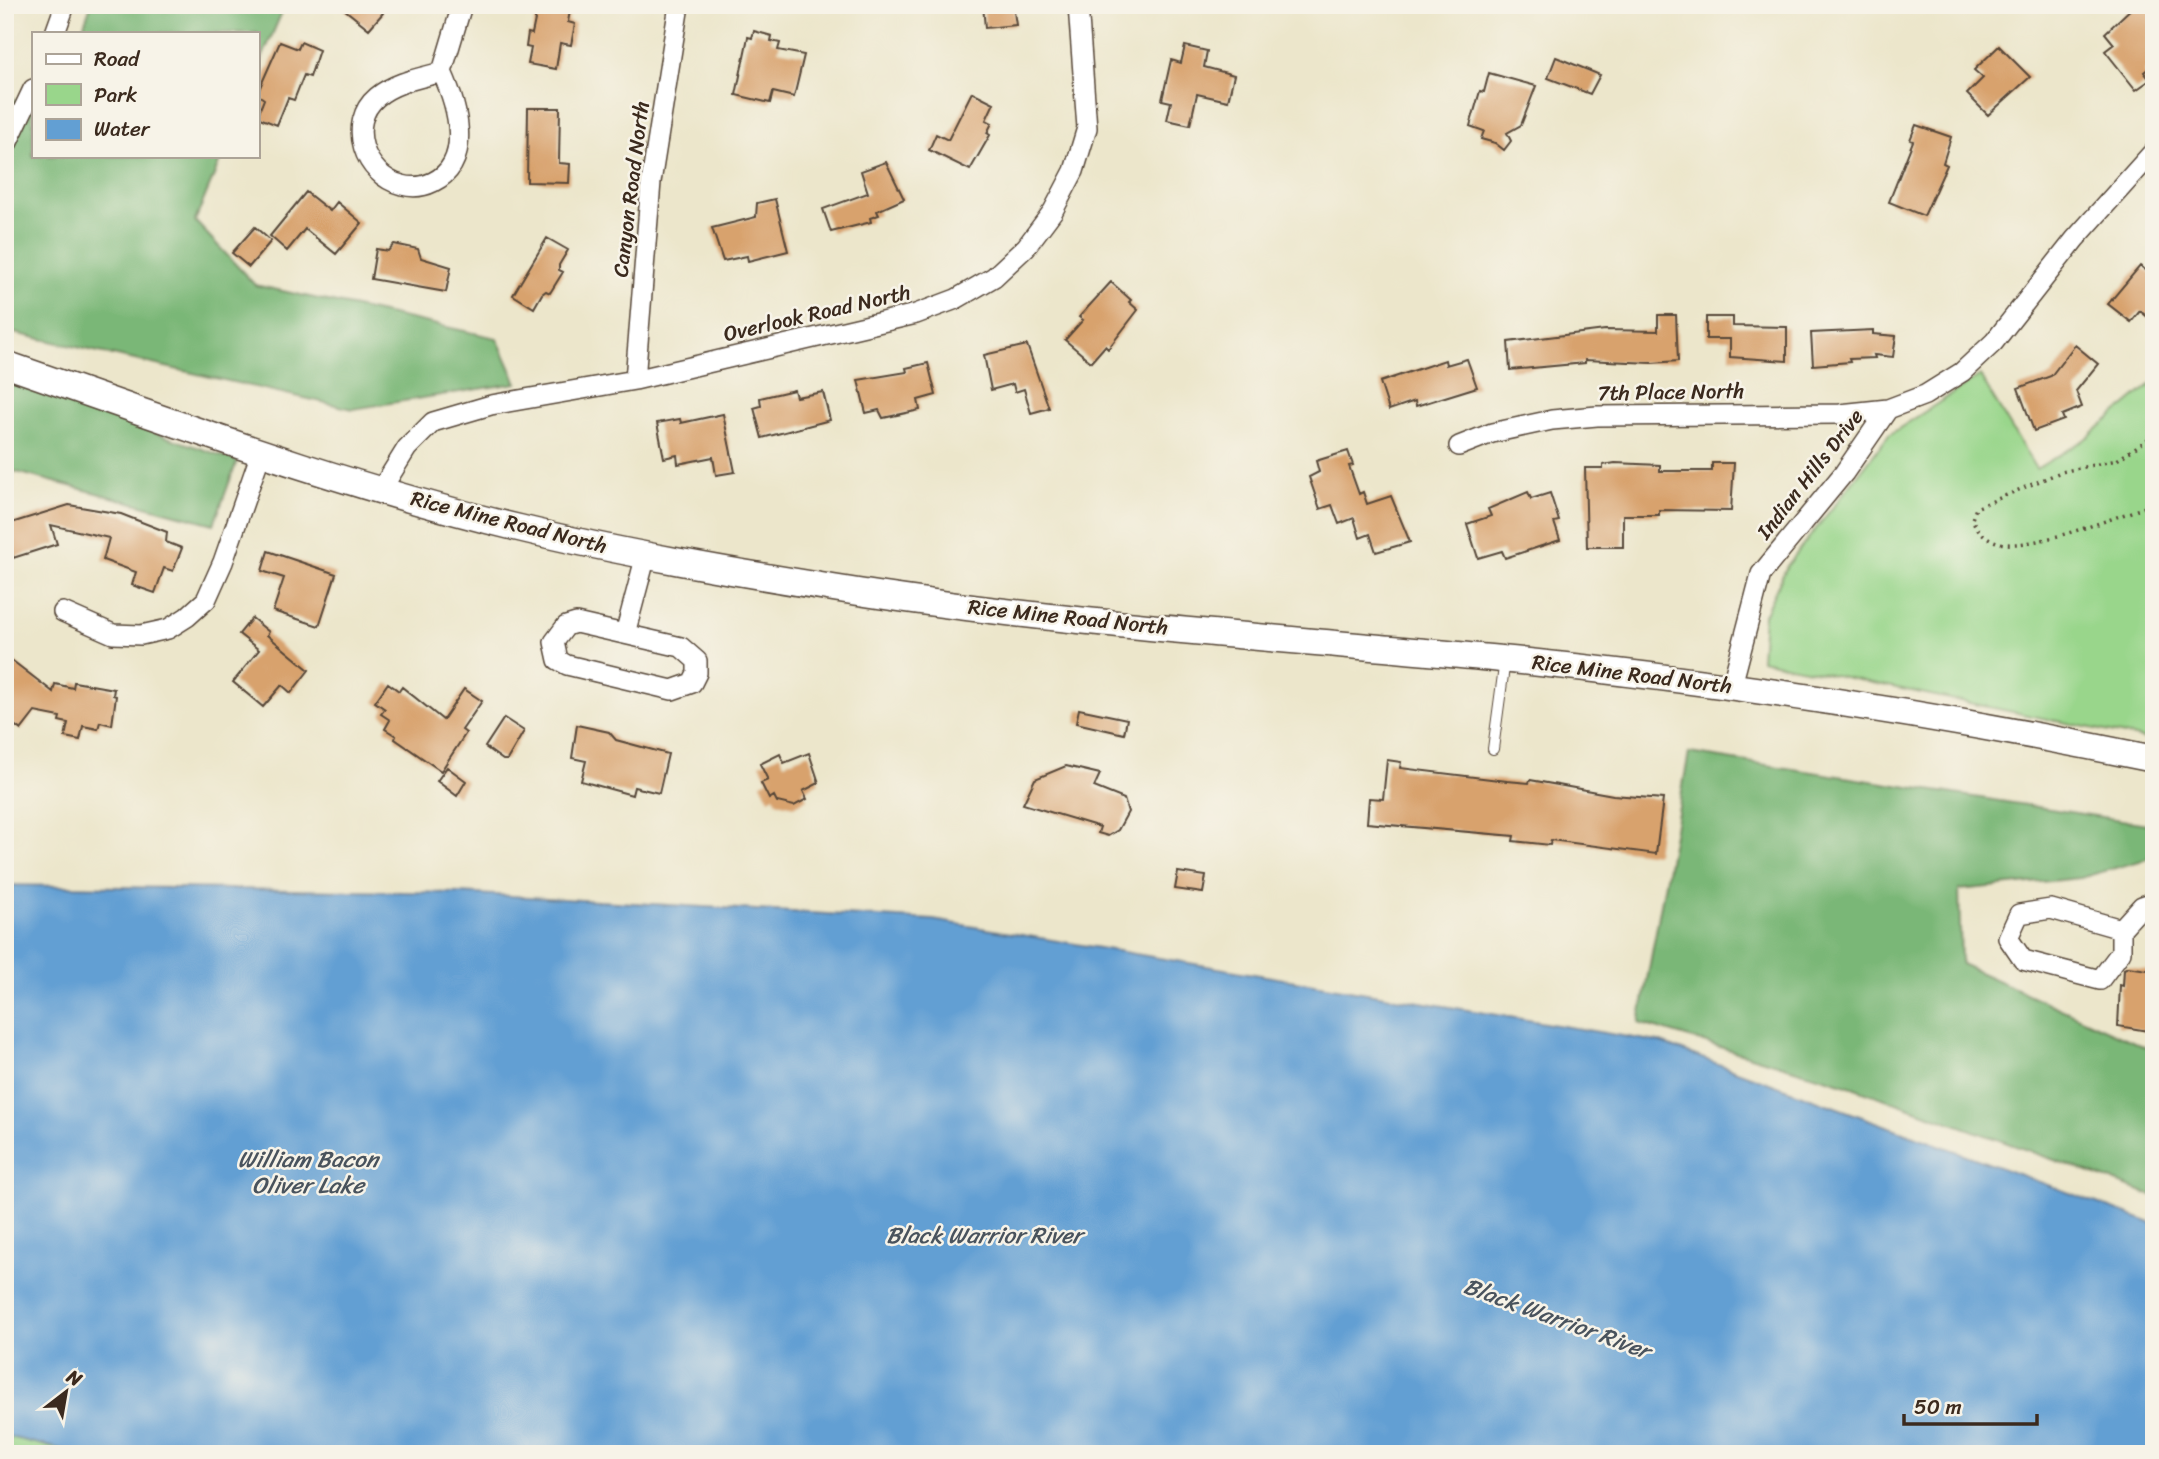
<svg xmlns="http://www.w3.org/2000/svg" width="2159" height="1459" font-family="Sriracha,sans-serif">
  <rect width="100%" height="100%" fill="#f7f3e8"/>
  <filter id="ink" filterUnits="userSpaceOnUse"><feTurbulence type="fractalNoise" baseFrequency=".0143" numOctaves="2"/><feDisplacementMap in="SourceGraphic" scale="14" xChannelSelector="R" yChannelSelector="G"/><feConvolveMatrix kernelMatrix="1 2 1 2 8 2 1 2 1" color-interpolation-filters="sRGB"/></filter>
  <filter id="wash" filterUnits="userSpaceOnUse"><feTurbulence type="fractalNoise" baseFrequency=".00686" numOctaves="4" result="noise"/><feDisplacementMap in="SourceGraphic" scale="28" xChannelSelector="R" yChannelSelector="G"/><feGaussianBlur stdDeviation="1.57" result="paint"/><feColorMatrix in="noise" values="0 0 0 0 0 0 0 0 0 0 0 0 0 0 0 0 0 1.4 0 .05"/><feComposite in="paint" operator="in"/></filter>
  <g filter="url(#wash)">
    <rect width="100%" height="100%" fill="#ece6cb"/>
    <path fill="#99d68b" stroke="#6a8054" stroke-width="2" d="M 1980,376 L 2036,469 L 2084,440 L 2154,382 L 2154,741 L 1761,660 L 1764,615 L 1787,566 L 1889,435 Z
      M 5,1436 L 80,1454 L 5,1454 Z"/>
    <path fill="#7ab777" stroke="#5a704a" stroke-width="2" d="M 91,5 L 285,5 L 257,70 L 257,33 L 81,33 Z
      M 5,94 L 33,110 L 33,156 L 222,156 L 195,221 L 255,285 L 497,338 L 517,383 L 353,409 L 5,331 Z
      M 5,381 L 237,461 L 214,524 L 5,469 Z
      M 1689,753 L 2154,825 L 2154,846 L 2147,859 L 2080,878 L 1959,890 L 1961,964 L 2154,1051 L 2154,1196 L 1841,1083 L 1639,1023 Z"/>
    <path fill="#629fd3" stroke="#4e6478" stroke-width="2" d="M 5,885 L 459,893 L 933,920 L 1658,1042 L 2154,1224 L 2154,1454 L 81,1454 L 5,1436 Z"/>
    <g id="blocks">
      <path fill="#d8a26d" d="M 339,5 L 374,5 L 383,13 L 369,29 Z
        M 538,5 L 571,5 L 568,22 L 575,24 L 571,45 L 560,43 L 556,69 L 528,64 L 531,48 L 526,47 L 528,33 L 532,34 Z
        M 983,5 L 1013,5 L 1016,25 L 985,28 Z
        M 2135,5 L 2154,5 L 2154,64 L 2144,72 L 2150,80 L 2136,90 L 2105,51 L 2114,44 L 2105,33 Z
        M 754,31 L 772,36 L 771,41 L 780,43 L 778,50 L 804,55 L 794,97 L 773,92 L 770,103 L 736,95 L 748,37 L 752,38 Z
        M 280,42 L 298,49 L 301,42 L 319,50 L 310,77 L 304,75 L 294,100 L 288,98 L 277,125 L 257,117 L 264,99 L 257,94 Z
        M 1185,46 L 1207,51 L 1204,67 L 1234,75 L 1228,101 L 1197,94 L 1190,125 L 1167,120 L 1171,102 L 1162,100 L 1171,60 L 1181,63 Z
        M 1999,46 L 2030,77 L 1988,115 L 1967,94 L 1983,78 L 1974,70 Z
        M 1556,57 L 1600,75 L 1590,94 L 1548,78 Z
        M 1489,73 L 1536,86 L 1521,125 L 1507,133 L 1511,141 L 1504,150 L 1495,143 L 1481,139 L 1484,131 L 1470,126 L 1480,91 L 1484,92 Z
        M 972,92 L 994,103 L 986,120 L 992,123 L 987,133 L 990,135 L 970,170 L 929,150 L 936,134 L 948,140 Z
        M 528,108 L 560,108 L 559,163 L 570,164 L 569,183 L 527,182 Z
        M 1916,125 L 1951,137 L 1943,163 L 1947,165 L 1924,216 L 1889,202 L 1913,141 L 1910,140 Z
        M 886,162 L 904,199 L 877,211 L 879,215 L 870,218 L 871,222 L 831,232 L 823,209 L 868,193 L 861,171 Z
        M 306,192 L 330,211 L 337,202 L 362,223 L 336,254 L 305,229 L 287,251 L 270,236 Z
        M 775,199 L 788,251 L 748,261 L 747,256 L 723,261 L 712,228 L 756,217 L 757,203 Z
        M 255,227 L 271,241 L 249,267 L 232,253 Z
        M 547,238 L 568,250 L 559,265 L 559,270 L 563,272 L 550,293 L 546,291 L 542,294 L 534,308 L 513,295 Z
        M 394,244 L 418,249 L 421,258 L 451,267 L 446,292 L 371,279 L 376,249 L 388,251 Z
        M 2140,266 L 2154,276 L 2154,322 L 2140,311 L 2131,322 L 2108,304 Z
        M 1111,282 L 1131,300 L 1129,302 L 1138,310 L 1108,349 L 1105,346 L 1091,362 L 1065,340 L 1083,320 L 1079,317 Z
        M 1658,315 L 1676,315 L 1678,361 L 1652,363 L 1585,360 L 1585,363 L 1510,370 L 1508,342 L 1605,330 L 1658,331 Z
        M 1706,317 L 1733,317 L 1733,326 L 1787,327 L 1787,361 L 1730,357 L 1730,339 L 1706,339 Z
        M 1873,330 L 1873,334 L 1896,336 L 1893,357 L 1874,355 L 1875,358 L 1849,359 L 1850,362 L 1813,365 L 1811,333 Z
        M 1027,345 L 1049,408 L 1031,413 L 1024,389 L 1015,392 L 1013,384 L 991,390 L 984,355 Z
        M 2075,345 L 2098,364 L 2076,391 L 2082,407 L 2062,415 L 2064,420 L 2034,431 L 2018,388 L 2051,376 Z
        M 1467,359 L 1477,387 L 1416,406 L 1415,401 L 1389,410 L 1380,382 L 1445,360 L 1446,365 Z
        M 928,363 L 936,395 L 918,400 L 920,410 L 883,418 L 879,410 L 866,413 L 858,380 L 907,372 L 906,368 Z
        M 794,390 L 796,397 L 823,392 L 830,420 L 762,438 L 754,408 L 761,406 L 760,398 Z
        M 723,414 L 735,472 L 716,475 L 713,457 L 678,464 L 677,455 L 664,458 L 657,423 L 680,419 L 681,423 Z
        M 1348,451 L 1353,465 L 1349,466 L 1359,494 L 1363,492 L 1367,504 L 1391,496 L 1410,542 L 1376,552 L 1370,534 L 1360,538 L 1354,518 L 1339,524 L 1332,505 L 1320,509 L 1309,477 L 1319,472 L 1316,461 Z
        M 1615,463 L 1660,465 L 1660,471 L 1712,471 L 1712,463 L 1734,463 L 1731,511 L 1659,510 L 1659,515 L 1623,515 L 1623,547 L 1587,547 L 1585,468 L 1603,468 L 1603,465 Z
        M 1528,492 L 1531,499 L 1550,493 L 1559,521 L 1554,522 L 1560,540 L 1505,558 L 1502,551 L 1478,558 L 1467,524 L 1491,516 L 1488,509 Z
        M 69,505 L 121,514 L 167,532 L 166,542 L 182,548 L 173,571 L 164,568 L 155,593 L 132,585 L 136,572 L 103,560 L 109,538 L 51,525 L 57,544 L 13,558 L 5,525 Z
        M 268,551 L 336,574 L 319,626 L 273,611 L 284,578 L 262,571 Z
        M 252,618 L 269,632 L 267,635 L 309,670 L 291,693 L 282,685 L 263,707 L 233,682 L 259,650 L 239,634 Z
        M 5,655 L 53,692 L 55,684 L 73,688 L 74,682 L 114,689 L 113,695 L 116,696 L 112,725 L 100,722 L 98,729 L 83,726 L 80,740 L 65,737 L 68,723 L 59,721 L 60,717 L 35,712 L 21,730 L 5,718 Z
        M 388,683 L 399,691 L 402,687 L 443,720 L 464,689 L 482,701 L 462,730 L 466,733 L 441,771 L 395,739 L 396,736 L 385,729 L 390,720 L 381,714 L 385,709 L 375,702 Z
        M 1079,709 L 1127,719 L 1124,734 L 1076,723 Z
        M 504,718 L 524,731 L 507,760 L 503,760 L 485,747 Z
        M 577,725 L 609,732 L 616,740 L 668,754 L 659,793 L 634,787 L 632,795 L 581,781 L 586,761 L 572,758 Z
        M 809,753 L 819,783 L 803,791 L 807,799 L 794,806 L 777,802 L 774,796 L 769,799 L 761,783 L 768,780 L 760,764 L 780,754 L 784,763 Z
        M 1387,760 L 1401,762 L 1400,768 L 1507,781 L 1529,783 L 1530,780 L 1613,795 L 1663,799 L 1656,854 L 1551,840 L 1550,845 L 1513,841 L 1514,836 L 1367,823 L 1369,798 L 1383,799 Z
        M 1066,766 L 1100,774 L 1094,787 L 1124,799 L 1128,812 L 1118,830 L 1108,836 L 1098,833 L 1100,827 L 1023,804 L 1035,779 Z
        M 447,767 L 466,781 L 457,796 L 437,781 Z
        M 1178,872 L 1206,876 L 1203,893 L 1175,889 Z
        M 2128,967 L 2154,971 L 2154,1032 L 2118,1026 L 2120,985 L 2123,986 L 2124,969 Z"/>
    </g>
  </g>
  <g filter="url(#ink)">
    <use href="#blocks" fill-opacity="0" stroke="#564638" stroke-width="2"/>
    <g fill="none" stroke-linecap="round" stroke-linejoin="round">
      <defs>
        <path id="lane" d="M 1493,749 L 1505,660"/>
        <path id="street" d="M 55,33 L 65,5
          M 442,72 C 457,105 474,162 433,182 C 423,187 413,188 402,185 C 364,176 346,123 377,97 C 395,82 420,78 442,72 Z
          M 442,72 L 462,5
          M 5,148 L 33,89
          M 635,380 L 651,182 L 679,5
          M 1459,446 L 1492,433 L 1552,420 L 1597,416 L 1840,414 L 1888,409 L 1925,395 L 1962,372 L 1994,342 L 2075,239 L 2154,151
          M 381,490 L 407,448 L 433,422 L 491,405 L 635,380 L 916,314 L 956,299 L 994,277 L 1026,247 L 1053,211 L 1074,171 L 1087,128 L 1078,5
          M 63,612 L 113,634 L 141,635 L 168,629 L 187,617 L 206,600 L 223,562 L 261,453
          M 576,623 L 681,647 L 697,661 L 697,673 L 692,683 L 672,690 L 567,665 L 558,660 L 554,642 L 566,626 Z
          M 625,634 L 646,555
          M 1732,685 L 1761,574 L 1844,473 L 1888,409
          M 2121,929 L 2051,909 L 2019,914 L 2008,938 L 2023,960 L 2100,980 L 2121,952 L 2121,929 L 2142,906 L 2154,902"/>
        <path id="secondary" d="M 5,364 C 175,423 344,486 519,528 C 622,553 728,571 833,588 C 1054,624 1278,637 1501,659 C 1720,681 1938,715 2154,759"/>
      </defs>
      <use href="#lane" stroke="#564638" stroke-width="12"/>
      <use href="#street" stroke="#564638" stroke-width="22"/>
      <use href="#secondary" stroke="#564638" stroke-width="29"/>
      <path stroke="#564638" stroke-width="3.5" stroke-dasharray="2 5" stroke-linecap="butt" d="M 2154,435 L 2117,460 L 2061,472 L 1976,508 L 1972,519 C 1977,531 1988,540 2000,543 C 2032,551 2120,515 2154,504"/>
      <use href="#lane" stroke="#fff" stroke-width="10"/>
      <use href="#street" stroke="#fff" stroke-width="19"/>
      <use href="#secondary" stroke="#fff" stroke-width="26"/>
    </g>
  </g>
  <g text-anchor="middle" stroke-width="5" stroke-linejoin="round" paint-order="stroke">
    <g font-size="21" fill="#3b2a1e" stroke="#f7f3e8">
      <text transform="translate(631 189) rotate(-83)" y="7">Canyon Road North</text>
      <text transform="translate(817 313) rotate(-13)" y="7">Overlook Road North</text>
      <text transform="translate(1671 392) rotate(-1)" y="7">7th Place North</text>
      <text transform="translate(1810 474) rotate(-52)" y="7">Indian Hills Drive</text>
      <text transform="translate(509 522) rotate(14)" y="7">Rice Mine Road North</text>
      <text transform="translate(1068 617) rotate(6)" y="7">Rice Mine Road North</text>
      <text transform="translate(1632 674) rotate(7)" y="7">Rice Mine Road North</text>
    </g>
    <g font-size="23" font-style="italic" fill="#49535d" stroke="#f7f3e8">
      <text x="308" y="1167">William Bacon<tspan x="308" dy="26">Oliver Lake</tspan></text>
      <text x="984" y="1243">Black Warrior River</text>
      <text transform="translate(1557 1318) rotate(20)" y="8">Black Warrior River</text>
    </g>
  </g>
  <rect width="2159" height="1459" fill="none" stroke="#f7f3e8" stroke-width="28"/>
  <rect x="32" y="32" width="228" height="126" fill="#f7f3e8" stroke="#aca397" stroke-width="2"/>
  <rect x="46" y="54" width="35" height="10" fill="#ffffff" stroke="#aca397" stroke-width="2"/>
  <text x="94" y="66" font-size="21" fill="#3b2a1e">Road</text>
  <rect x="46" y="84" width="35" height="21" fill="#99d68b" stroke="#aca397" stroke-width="2"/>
  <text x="94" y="102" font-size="21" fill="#3b2a1e">Park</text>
  <rect x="46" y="119" width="35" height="21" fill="#629fd3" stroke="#aca397" stroke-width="2"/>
  <text x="94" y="136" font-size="21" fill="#3b2a1e">Water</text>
  <g transform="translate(66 1392) rotate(31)" stroke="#f7f3e8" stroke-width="5" paint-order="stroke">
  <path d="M0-5L12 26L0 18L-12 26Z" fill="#3b2a1e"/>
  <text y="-10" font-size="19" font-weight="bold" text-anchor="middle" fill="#3b2a1e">N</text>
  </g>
  <path d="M1904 1414v10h133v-10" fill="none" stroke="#3b2a1e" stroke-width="3.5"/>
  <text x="1914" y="1414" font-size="21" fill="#3b2a1e" stroke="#f7f3e8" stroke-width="5" paint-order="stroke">50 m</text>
</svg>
